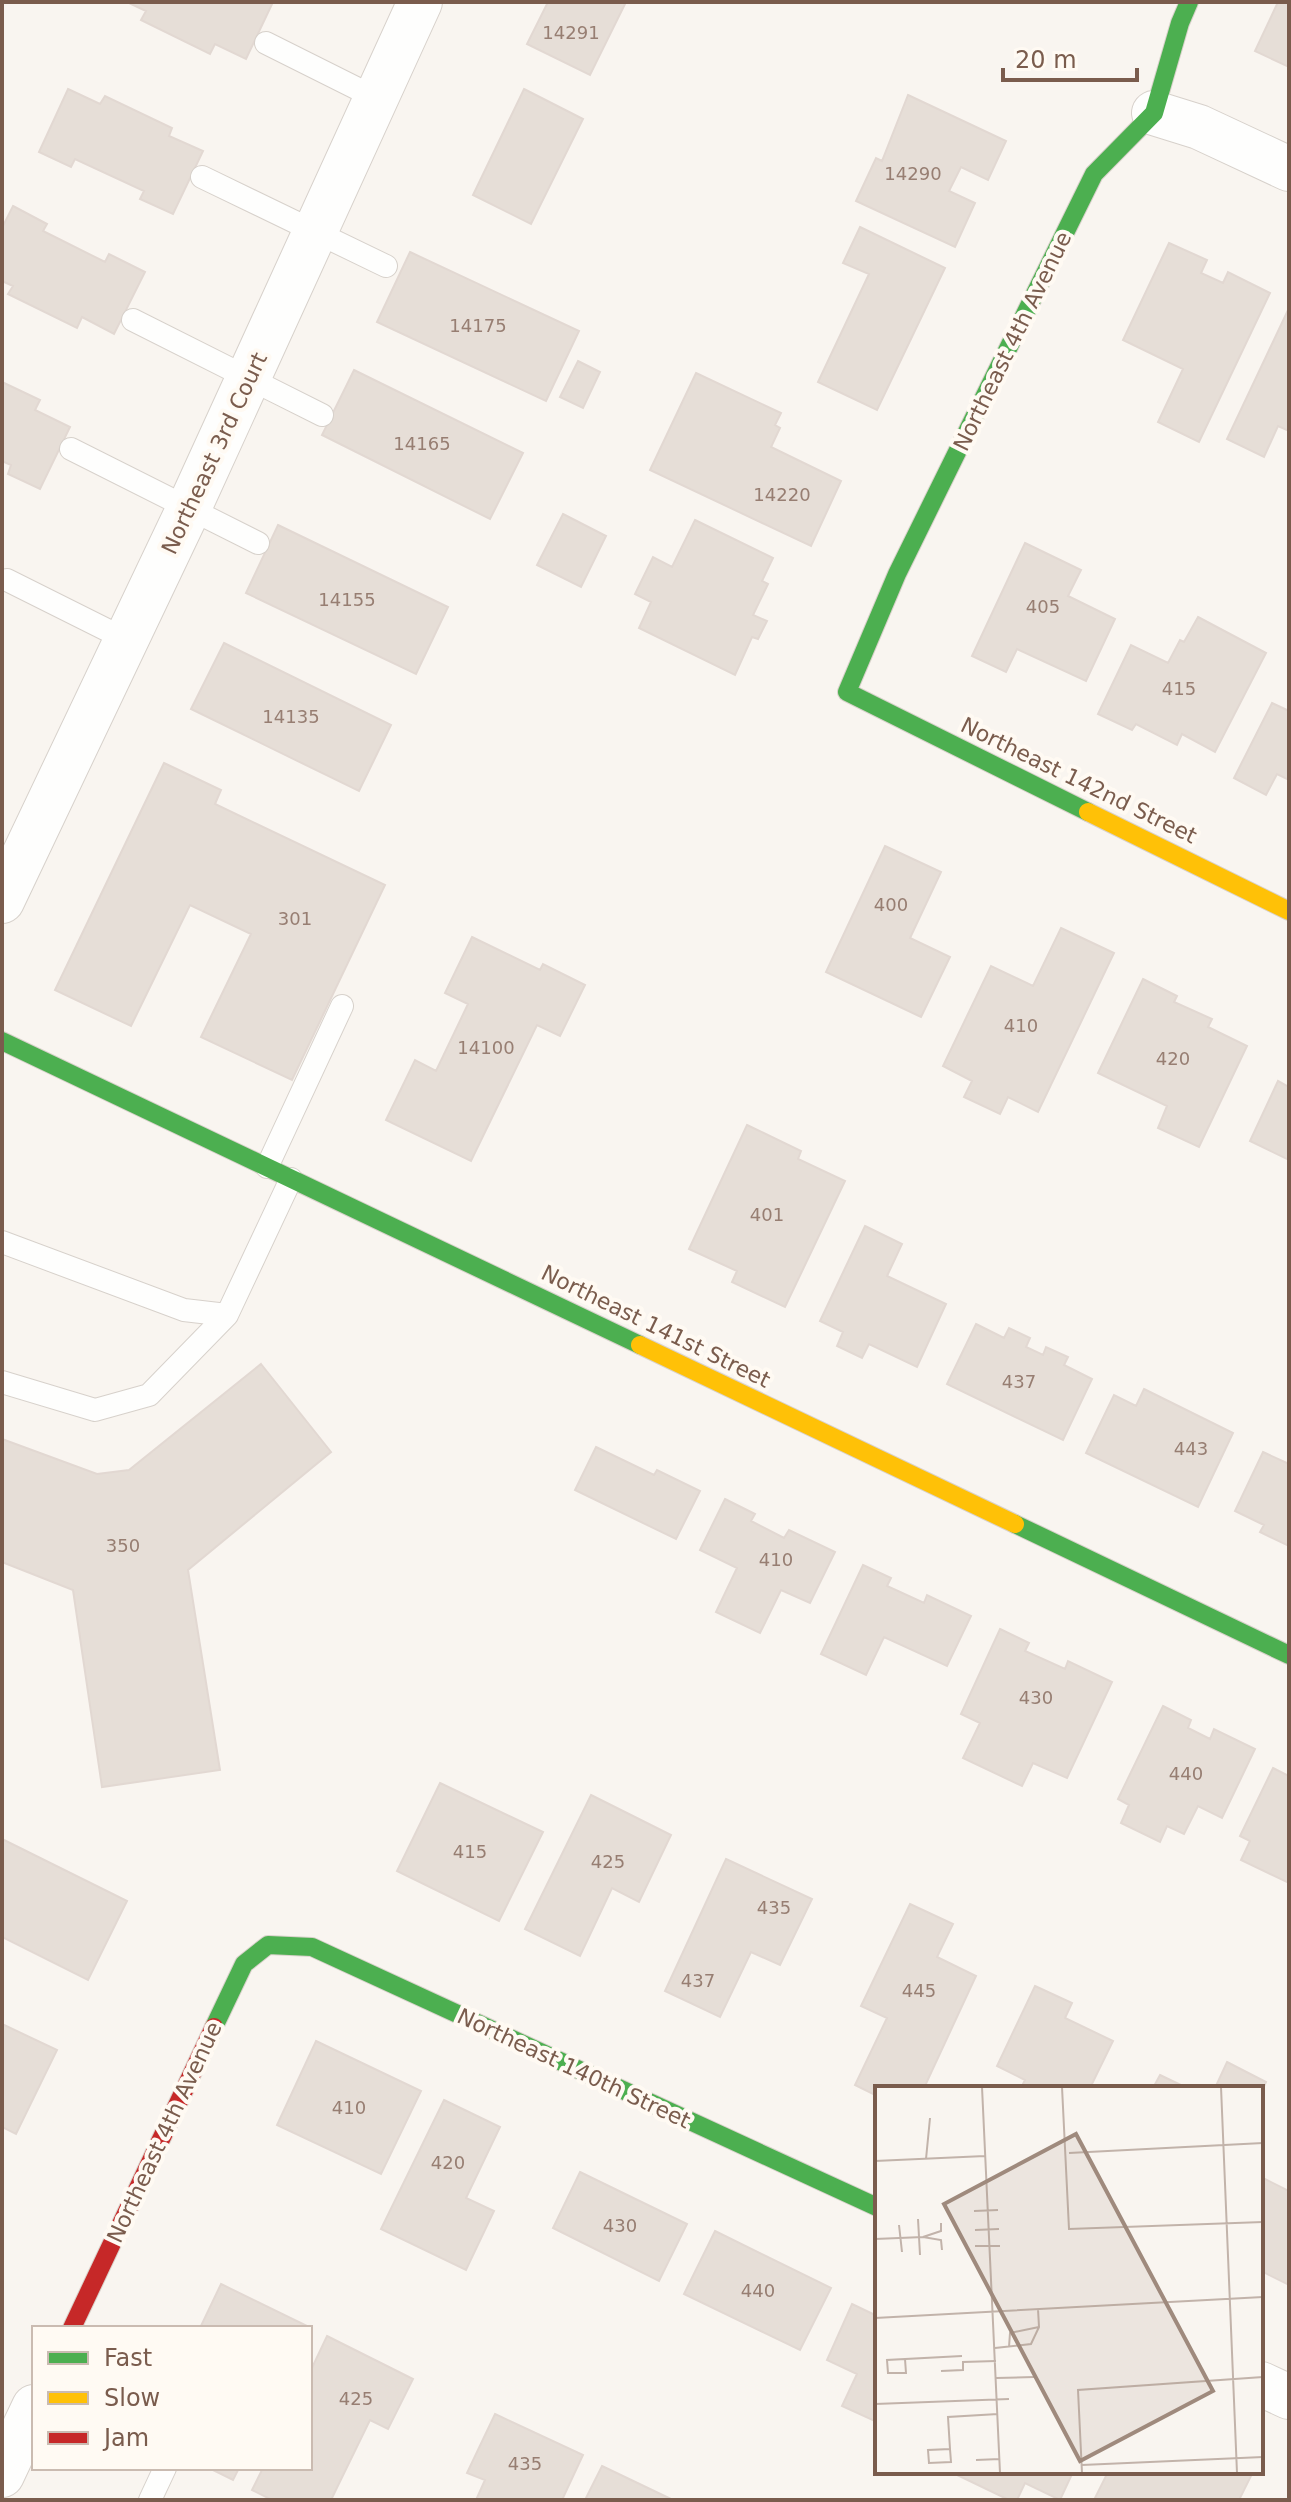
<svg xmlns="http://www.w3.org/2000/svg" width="1291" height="2502" font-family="'DejaVu Sans',sans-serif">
  <rect width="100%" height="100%" fill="#f9f5f0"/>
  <path fill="#e6ded7" stroke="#e2d8d2" stroke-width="2" d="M 127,2 L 273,2 L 246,59 L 215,44 L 210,54 L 141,20 L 146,11 Z
    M 548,2 L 626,2 L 590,75 L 527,44 Z
    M 1278,2 L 1289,2 L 1289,67 L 1255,51 Z
    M 68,89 L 100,104 L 105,96 L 172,128 L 169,136 L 203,151 L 173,214 L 140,199 L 144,191 L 75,159 L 71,167 L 39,152 Z
    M 524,89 L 583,119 L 531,224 L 473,195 Z
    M 908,95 L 1006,141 L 988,180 L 961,167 L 949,191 L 975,203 L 955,247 L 856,201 L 876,158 L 882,161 Z
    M 13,206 L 47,224 L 43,231 L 105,262 L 109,254 L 145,272 L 114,334 L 82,317 L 77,328 L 8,294 L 13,286 L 2,281 L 2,228 Z
    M 860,227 L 945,268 L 877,410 L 818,382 L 869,274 L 843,263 Z
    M 1169,243 L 1207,260 L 1201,273 L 1223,283 L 1228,272 L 1270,293 L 1199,442 L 1158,422 L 1183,369 L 1123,340 Z
    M 410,252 L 579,331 L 546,401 L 377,322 Z
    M 1289,308 L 1289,431 L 1278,426 L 1264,457 L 1227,439 Z
    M 578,361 L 600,372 L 583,408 L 560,397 Z
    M 354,370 L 523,453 L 490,519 L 322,435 Z
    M 696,373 L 781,413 L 775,425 L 780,428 L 771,447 L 841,481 L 811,546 L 650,470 Z
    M 2,382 L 40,400 L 35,410 L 70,427 L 40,489 L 8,474 L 11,465 L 2,461 Z
    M 563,514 L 606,536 L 581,587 L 537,565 Z
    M 695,520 L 773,558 L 762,581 L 768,584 L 753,615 L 767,621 L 758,639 L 752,637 L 735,675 L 639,628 L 651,602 L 635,594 L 653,557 L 672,567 Z
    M 278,525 L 448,607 L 416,674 L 246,593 Z
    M 1025,543 L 1081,570 L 1068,596 L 1115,619 L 1086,681 L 1017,649 L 1006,672 L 972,656 Z
    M 1198,617 L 1266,653 L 1215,752 L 1182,734 L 1177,745 L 1136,724 L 1132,730 L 1098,714 L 1131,645 L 1168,663 L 1180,640 L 1184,642 Z
    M 224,643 L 391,725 L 359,791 L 191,709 Z
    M 1272,703 L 1289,711 L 1289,780 L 1277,774 L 1266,795 L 1234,778 Z
    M 164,763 L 221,790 L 215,804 L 385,885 L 292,1080 L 201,1037 L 251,934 L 190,905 L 131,1026 L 55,990 Z
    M 885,846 L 941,872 L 910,938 L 950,957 L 921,1017 L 826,972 Z
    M 1061,928 L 1114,953 L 1038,1112 L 1008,1097 L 1000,1114 L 964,1097 L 972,1081 L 943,1066 L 991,966 L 1033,986 Z
    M 472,937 L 540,970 L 543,964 L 585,985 L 560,1036 L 537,1025 L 471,1161 L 386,1120 L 415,1060 L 436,1071 L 468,1004 L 445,993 Z
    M 1143,979 L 1177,996 L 1174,1002 L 1212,1019 L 1208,1027 L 1247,1046 L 1199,1147 L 1158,1128 L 1167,1106 L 1098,1073 Z
    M 1278,1081 L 1289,1087 L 1289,1160 L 1250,1141 Z
    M 747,1125 L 801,1151 L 798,1159 L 845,1181 L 785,1307 L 732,1282 L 737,1271 L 689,1249 Z
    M 865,1226 L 902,1244 L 887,1276 L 946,1304 L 917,1367 L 869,1344 L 862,1358 L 837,1346 L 843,1332 L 820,1321 Z
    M 976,1324 L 1004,1338 L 1009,1328 L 1030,1338 L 1026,1347 L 1043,1355 L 1046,1347 L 1068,1357 L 1064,1365 L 1092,1379 L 1063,1440 L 947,1384 Z
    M 261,1364 L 331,1452 L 188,1570 L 220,1770 L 102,1787 L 73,1590 L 2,1562 L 2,1439 L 97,1474 L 129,1470 Z
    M 1144,1389 L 1233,1433 L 1198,1507 L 1086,1453 L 1114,1395 L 1136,1406 Z
    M 596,1447 L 654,1475 L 657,1470 L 700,1491 L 676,1539 L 575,1490 Z
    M 1263,1452 L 1289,1464 L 1289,1546 L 1260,1532 L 1264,1525 L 1235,1511 Z
    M 725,1499 L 755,1514 L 751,1521 L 784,1538 L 789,1530 L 835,1552 L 810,1603 L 781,1590 L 760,1633 L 716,1612 L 737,1568 L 700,1550 Z
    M 863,1565 L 891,1578 L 887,1586 L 924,1603 L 927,1595 L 971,1616 L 947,1666 L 884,1637 L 866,1675 L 821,1654 Z
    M 1000,1629 L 1029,1643 L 1025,1651 L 1065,1669 L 1068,1661 L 1112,1682 L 1067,1778 L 1033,1763 L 1022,1786 L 963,1758 L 980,1723 L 961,1714 Z
    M 1163,1706 L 1191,1720 L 1188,1728 L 1210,1739 L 1214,1729 L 1255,1749 L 1222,1818 L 1198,1806 L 1184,1834 L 1167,1826 L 1160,1842 L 1121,1823 L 1129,1805 L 1118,1799 Z
    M 1273,1768 L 1289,1776 L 1289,1883 L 1241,1860 L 1250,1841 L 1240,1836 Z
    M 440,1783 L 543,1832 L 499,1921 L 397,1871 Z
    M 591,1795 L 671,1835 L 639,1902 L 612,1888 L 580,1956 L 525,1929 Z
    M 2,1839 L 127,1901 L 88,1980 L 2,1937 Z
    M 726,1859 L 812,1899 L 780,1965 L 751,1952 L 720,2017 L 665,1991 Z
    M 910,1904 L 953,1924 L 937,1957 L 976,1976 L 924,2088 L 877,2088 L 877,2096 L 855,2085 L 887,2018 L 861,2006 Z
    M 1035,1986 L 1072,2003 L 1065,2018 L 1113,2041 L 1090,2088 L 1021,2088 L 1025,2080 L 997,2066 Z
    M 2,2024 L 57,2050 L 16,2134 L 2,2127 Z
    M 316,2041 L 421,2091 L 381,2174 L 277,2125 Z
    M 1227,2062 L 1266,2082 L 1261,2093 L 1261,2088 L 1215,2088 Z
    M 1160,2075 L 1187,2088 L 1153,2088 Z
    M 444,2100 L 500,2127 L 466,2198 L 494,2211 L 466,2270 L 381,2229 Z
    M 580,2172 L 687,2224 L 659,2281 L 553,2228 Z
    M 1261,2177 L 1289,2191 L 1289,2285 L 1261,2271 Z
    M 715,2231 L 831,2288 L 800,2350 L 684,2294 Z
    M 221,2284 L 307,2326 L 306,2328 L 200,2328 Z
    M 852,2304 L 877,2316 L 877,2422 L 842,2406 L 857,2374 L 827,2360 Z
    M 327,2336 L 413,2379 L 388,2429 L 370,2420 L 331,2500 L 272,2500 L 252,2490 L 263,2468 L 310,2468 L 310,2372 Z
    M 495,2414 L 583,2455 L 562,2500 L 476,2500 L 485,2480 L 467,2473 Z
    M 602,2466 L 673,2500 L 585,2500 Z
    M 209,2468 L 239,2468 L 233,2480 Z
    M 951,2472 L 1073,2472 L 1060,2500 L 1025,2483 L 1017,2500 L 1009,2500 Z
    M 1108,2472 L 1244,2472 L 1251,2476 L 1239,2500 L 1094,2500 Z"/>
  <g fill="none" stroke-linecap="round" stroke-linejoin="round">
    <defs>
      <path id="lane" d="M 266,43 L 376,98
        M 202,177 L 386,266
        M 133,320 L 322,415
        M 71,449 L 258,543
        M 7,580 L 127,640
        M 267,1167 L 342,1006
        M 2,1242 L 184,1310 L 227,1315
        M 2,1382 L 95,1410 L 149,1395 L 227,1315 L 291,1179
        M 150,2500 L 165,2468"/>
      <path id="street" d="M 1154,113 L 1199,127 L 1289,169
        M 2,901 L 189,508 L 420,2
        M 1261,2384 L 1289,2397
        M 2,2475 L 34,2407"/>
      <path id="fast" d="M 1088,812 L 847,692 L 897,574 L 1094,174 L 1154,113 L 1180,23 L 1189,2
        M 2,1041 L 640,1345
        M 1015,1524 L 1289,1655
        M 214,2027 L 244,1964 L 268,1945 L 312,1947 L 877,2207"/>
      <path id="slow" d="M 1088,812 L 1289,911
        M 640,1345 L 1015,1524"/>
      <path id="jam" d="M 72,2328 L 214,2027"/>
    </defs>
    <use href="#lane" stroke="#d7d1cb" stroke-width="24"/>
    <use href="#street" stroke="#d7d1cb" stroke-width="46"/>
    <use href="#fast" stroke="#d9d2cb" stroke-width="20"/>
    <use href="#slow" stroke="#d9d2cb" stroke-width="20"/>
    <use href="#jam" stroke="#d9d2cb" stroke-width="20"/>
    <use href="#lane" stroke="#fefefd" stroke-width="22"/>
    <use href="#street" stroke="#fefefd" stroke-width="44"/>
    <use href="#fast" stroke="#4caf50" stroke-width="18"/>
    <use href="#slow" stroke="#ffc107" stroke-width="18"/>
    <use href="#jam" stroke="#c62828" stroke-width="18"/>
  </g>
  <g text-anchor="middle" stroke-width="8" stroke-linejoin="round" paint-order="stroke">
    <g font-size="18" fill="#977e72">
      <text x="571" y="39">14291</text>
      <text x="913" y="180">14290</text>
      <text x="478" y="332">14175</text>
      <text x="422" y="450">14165</text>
      <text x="782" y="501">14220</text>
      <text x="347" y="606">14155</text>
      <text x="1043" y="613">405</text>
      <text x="1179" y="695">415</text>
      <text x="291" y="723">14135</text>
      <text x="891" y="911">400</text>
      <text x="295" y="925">301</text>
      <text x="1021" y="1032">410</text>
      <text x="486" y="1054">14100</text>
      <text x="1173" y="1065">420</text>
      <text x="767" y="1221">401</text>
      <text x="1019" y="1388">437</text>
      <text x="1191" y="1455">443</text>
      <text x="123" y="1552">350</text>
      <text x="776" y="1566">410</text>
      <text x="1036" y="1704">430</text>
      <text x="1186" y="1780">440</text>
      <text x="470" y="1858">415</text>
      <text x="608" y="1868">425</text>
      <text x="774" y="1914">435</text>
      <text x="698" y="1987">437</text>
      <text x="919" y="1997">445</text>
      <text x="349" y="2114">410</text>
      <text x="448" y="2169">420</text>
      <text x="620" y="2232">430</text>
      <text x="758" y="2297">440</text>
      <text x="356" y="2405">425</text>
      <text x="525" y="2470">435</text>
    </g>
    <g font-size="22" fill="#7a5c4d" stroke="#fffaf3">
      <text transform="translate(1012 341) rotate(-64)" y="8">Northeast 4th Avenue</text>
      <text transform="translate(214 453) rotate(-65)" y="8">Northeast 3rd Court</text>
      <text transform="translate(1079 780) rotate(26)" y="8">Northeast 142nd Street</text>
      <text transform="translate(656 1326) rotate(26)" y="8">Northeast 141st Street</text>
      <text transform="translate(574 2068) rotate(25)" y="8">Northeast 140th Street</text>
      <text transform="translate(164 2132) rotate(-65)" y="8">Northeast 4th Avenue</text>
    </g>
  </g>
  <g transform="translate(875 2086)">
    <rect width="388" height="388" fill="#f9f5f0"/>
    <path fill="none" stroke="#c2b3aa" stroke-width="2" d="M 107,1 L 125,387M 187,1 L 194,143 L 388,136M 346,1 L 362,387M 194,67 L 388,57M 51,73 L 55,32M 0,75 L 110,70M 99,125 L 123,124M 43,133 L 45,169M 66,137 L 66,145 L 48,151 L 66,154 L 67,164M 24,139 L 27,166M 100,144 L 124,143M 0,153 L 48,151M 100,160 L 125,160M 0,232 L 388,211M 134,261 L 135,247 L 164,241M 120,262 L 156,258 L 164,241 L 163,223M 30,273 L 31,287 L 13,287 L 12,274 L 87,270M 66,285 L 88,284 L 88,276 L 121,275M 121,292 L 159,291M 0,318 L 134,313M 75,363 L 76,376 L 54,377 L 53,364 L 75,363 L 73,331 L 123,328M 101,374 L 125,373M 207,379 L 388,371M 207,387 L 203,304 L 388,291"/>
    <path fill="#9f8a7d" fill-opacity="0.15" stroke="#9f8a7d" stroke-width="4" d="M 201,48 L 338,305 L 205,375 L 69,118 Z"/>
    <rect width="388" height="388" fill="none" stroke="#7a5c4d" stroke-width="4"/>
  </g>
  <rect width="1291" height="2502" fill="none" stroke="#7a5c4d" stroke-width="8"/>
  <rect x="32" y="2326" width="280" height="144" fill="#fffaf3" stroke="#cabbb1" stroke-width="2"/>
  <rect x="48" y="2352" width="40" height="12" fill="#4caf50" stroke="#cabbb1" stroke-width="2"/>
  <text x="104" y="2366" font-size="24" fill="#7a5c4d">Fast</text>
  <rect x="48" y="2392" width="40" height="12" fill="#ffc107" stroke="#cabbb1" stroke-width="2"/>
  <text x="104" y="2406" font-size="24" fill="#7a5c4d">Slow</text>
  <rect x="48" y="2432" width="40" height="12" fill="#c62828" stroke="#cabbb1" stroke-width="2"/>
  <text x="104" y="2446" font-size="24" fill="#7a5c4d">Jam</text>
  <path d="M1003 68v12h134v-12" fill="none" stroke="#7a5c4d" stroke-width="4"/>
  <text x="1015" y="68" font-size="24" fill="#7a5c4d" stroke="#fffaf3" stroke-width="6" paint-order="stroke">20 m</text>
</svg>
